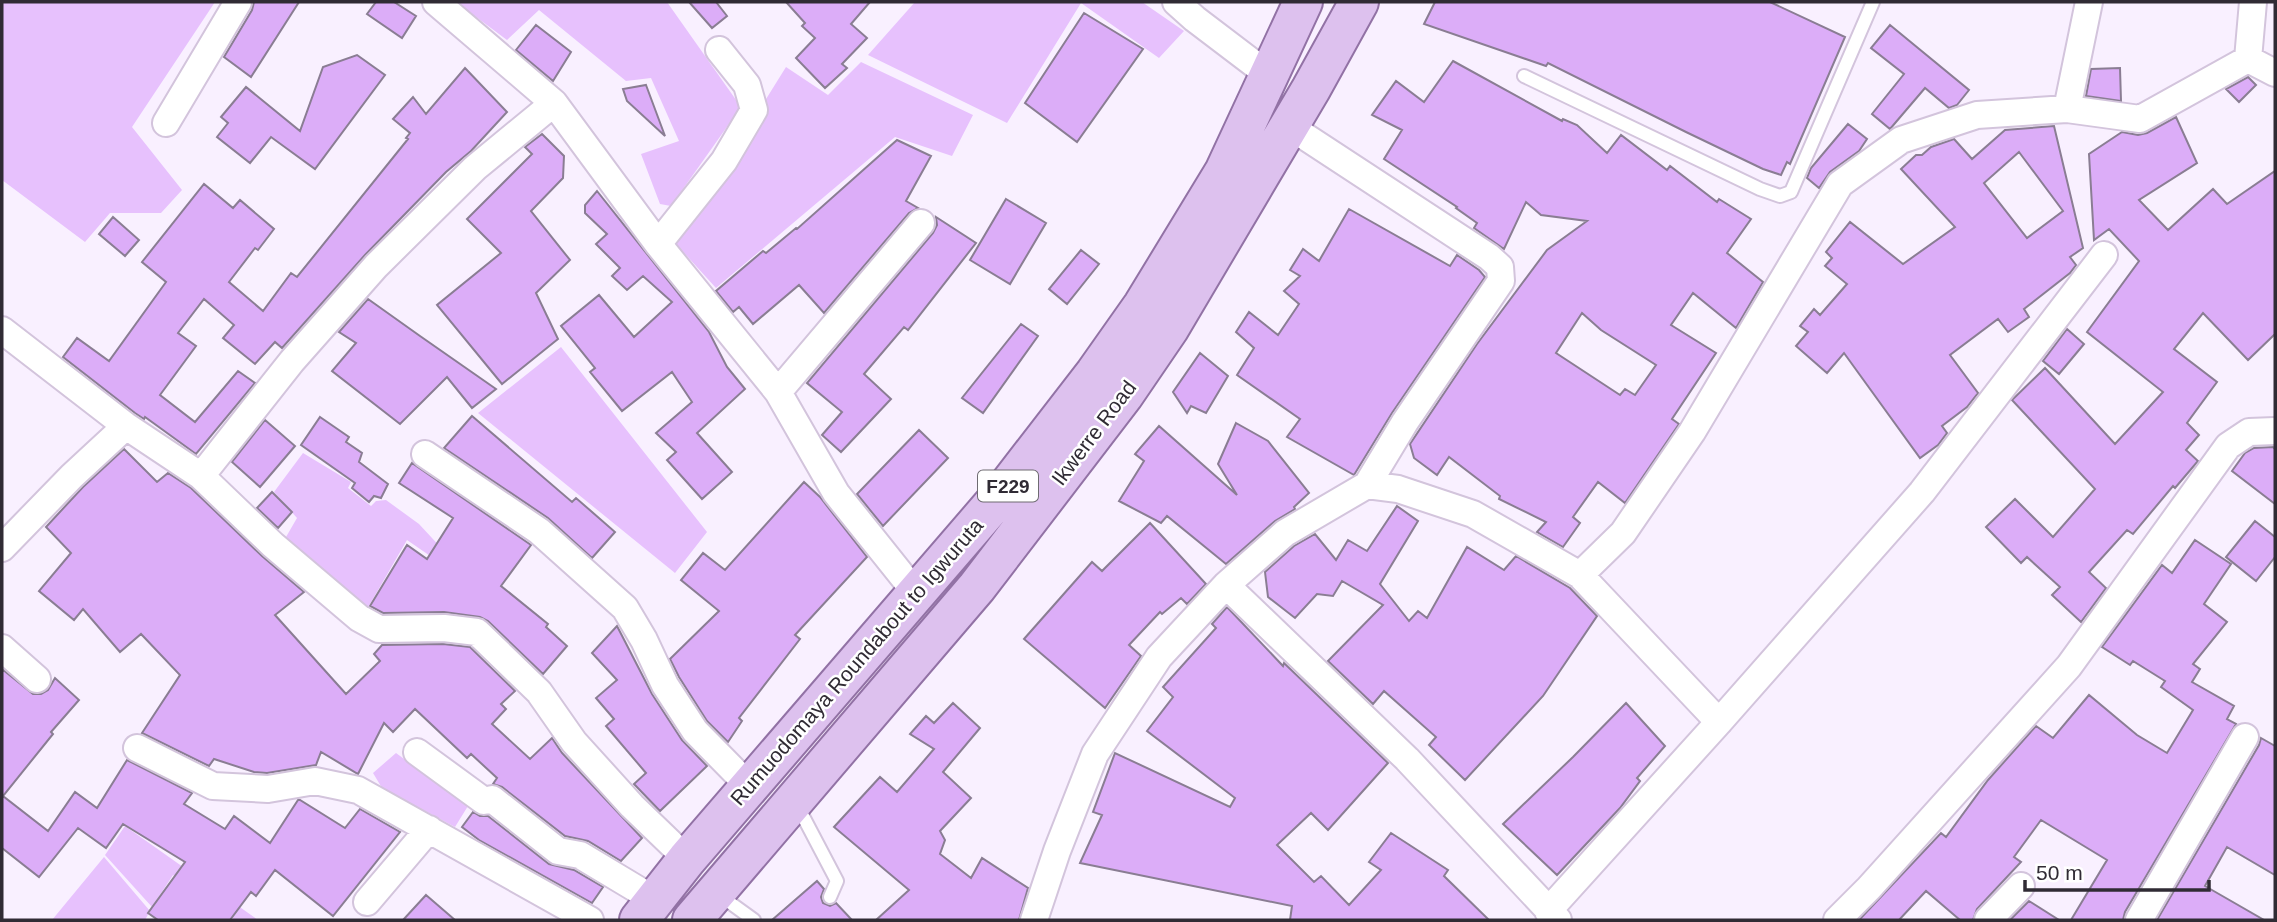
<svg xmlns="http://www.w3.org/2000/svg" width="2277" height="922" font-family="Helvetica,sans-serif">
  <rect width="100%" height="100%" fill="#f9f0ff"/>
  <path fill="#e7c1fd" d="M 2,2 L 215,2 L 132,127 L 182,190 L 161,213 L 110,213 L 85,242 L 2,180 Z
    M 456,2 L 667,2 L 741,107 L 671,206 L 660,204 L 641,154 L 679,141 L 651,78 L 626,81 L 539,10 L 507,40 Z
    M 915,2 L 1142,2 L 1184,31 L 1159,58 L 1081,3 L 1007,123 L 868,55 Z
    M 861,62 L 973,115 L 952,156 L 895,137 L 716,288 L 676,244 L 786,67 L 828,95 Z
    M 561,347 L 707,532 L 675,573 L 478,413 Z
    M 303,453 L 351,482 L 348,488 L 371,506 L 376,501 L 386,500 L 419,524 L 445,552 L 436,560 L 407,540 L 366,611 L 286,537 L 297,518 L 274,492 Z
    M 396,753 L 468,806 L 455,827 L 382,788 L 373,773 Z
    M 125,826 L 258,920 L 235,920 L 173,875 L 152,907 L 105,855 Z
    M 104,857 L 150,911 L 145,920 L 52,920 Z"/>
  <path fill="#dcadf8" stroke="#8a7d93" stroke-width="2" fill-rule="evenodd" d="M 254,2 L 299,2 L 251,77 L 224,57 L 252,10 Z
    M 376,2 L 394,2 L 416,16 L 402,38 L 367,14 Z
    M 689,2 L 716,2 L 727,16 L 712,28 Z
    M 786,2 L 870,2 L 851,24 L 867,38 L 842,64 L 847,68 L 825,88 L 796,58 L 815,38 L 802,26 L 805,23 Z
    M 1435,2 L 1770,2 L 1845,37 L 1790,164 L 1787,162 L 1781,175 L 1763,169 L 1686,132 L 1548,63 L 1546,66 L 1424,24 Z
    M 1084,13 L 1143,49 L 1077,142 L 1025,103 Z
    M 536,25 L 571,52 L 553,81 L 516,50 Z
    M 1890,25 L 1969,90 L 1957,105 L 1949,108 L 1925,88 L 1890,129 L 1872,114 L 1904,74 L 1871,48 Z
    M 357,55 L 385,75 L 315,169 L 271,137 L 250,163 L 217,137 L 228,123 L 221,117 L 246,87 L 300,131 L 323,67 Z
    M 1453,61 L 1562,121 L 1563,119 L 1577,125 L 1607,153 L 1621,135 L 1667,170 L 1670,166 L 1717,202 L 1719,199 L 1751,219 L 1727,253 L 1763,282 L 1736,328 L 1693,293 L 1671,325 L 1716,353 L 1672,419 L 1679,424 L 1625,503 L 1598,482 L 1573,517 L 1580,523 L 1563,547 L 1537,532 L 1546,522 L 1499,499 L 1500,496 L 1449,457 L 1437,475 L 1414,458 L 1410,444 L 1477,344 L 1547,250 L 1587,221 L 1541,215 L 1526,202 L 1504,249 L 1474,228 L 1477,223 L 1456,208 L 1457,207 L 1384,159 L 1402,130 L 1372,115 L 1396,81 L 1424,102 ZM 1582,313 L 1601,330 L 1656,365 L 1635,395 L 1625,389 L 1620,395 L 1556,353 Z
    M 465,68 L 507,112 L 471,151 L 446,172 L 365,255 L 282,348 L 275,342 L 255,364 L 223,338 L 234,325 L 204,299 L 178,333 L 196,346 L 160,395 L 195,422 L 238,371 L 255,383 L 196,454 L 145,417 L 144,419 L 135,413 L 63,357 L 77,338 L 109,361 L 166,282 L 142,262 L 204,184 L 233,208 L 240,200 L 274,229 L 258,250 L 255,248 L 229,282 L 263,311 L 291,273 L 297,277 L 408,139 L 406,138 L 410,133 L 393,119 L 413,97 L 426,114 Z
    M 2120,68 L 2121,101 L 2086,96 L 2091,69 Z
    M 2248,77 L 2256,85 L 2239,102 L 2226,89 Z
    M 646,85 L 665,136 L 627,101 L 623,89 Z
    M 2176,117 L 2197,163 L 2139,200 L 2168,230 L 2213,189 L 2227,204 L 2275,171 L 2275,334 L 2248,360 L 2203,313 L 2174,349 L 2217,382 L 2187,423 L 2199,435 L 2186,450 L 2198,461 L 2175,488 L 2173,486 L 2133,534 L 2127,530 L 2089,572 L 2106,588 L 2081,622 L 2052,595 L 2060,587 L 2027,557 L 2021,563 L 1986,527 L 2015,499 L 2053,537 L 2095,489 L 2012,400 L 2045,368 L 2115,444 L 2163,392 L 2087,332 L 2139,261 L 2109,229 L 2094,240 L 2089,154 L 2122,132 L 2138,135 L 2147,133 Z
    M 1848,124 L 1867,139 L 1859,151 L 1830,172 L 1819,188 L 1807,178 L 1811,168 Z
    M 2054,126 L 2083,248 L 2070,257 L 2076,265 L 2070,273 L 2024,309 L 2029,317 L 2008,332 L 1998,319 L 1950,355 L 1978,393 L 1967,407 L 1942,426 L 1947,433 L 1938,445 L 1920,458 L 1844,353 L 1827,373 L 1796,346 L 1808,332 L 1800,326 L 1814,309 L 1820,315 L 1847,284 L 1825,266 L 1832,258 L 1826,252 L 1850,222 L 1903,264 L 1955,227 L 1901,169 L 1916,155 L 1922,155 L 1931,147 L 1954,139 L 1972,159 L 2005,130 ZM 2019,152 L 2063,211 L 2027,238 L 1984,183 Z
    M 542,134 L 564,156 L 563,178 L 531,211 L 570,260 L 536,293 L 558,339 L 502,384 L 437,305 L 501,253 L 467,219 L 532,154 L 525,147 Z
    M 897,140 L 931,156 L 906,201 L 918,208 L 909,213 L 824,313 L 799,285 L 753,324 L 739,307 L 733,312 L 716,291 L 763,251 L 766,253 L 796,228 L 797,229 Z
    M 597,191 L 709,332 L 727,367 L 745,389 L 697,433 L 732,472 L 702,499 L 667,460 L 676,452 L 656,433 L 692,402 L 672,372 L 622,411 L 590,372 L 595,368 L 561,326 L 599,295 L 634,337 L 672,302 L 643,276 L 627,290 L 612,276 L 620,268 L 596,244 L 607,234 L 585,213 L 585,205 Z
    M 1006,199 L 1046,223 L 1010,284 L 970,260 Z
    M 1349,209 L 1450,266 L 1457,255 L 1479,270 L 1485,277 L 1392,413 L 1354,475 L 1287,437 L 1300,419 L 1237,375 L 1254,348 L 1236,332 L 1249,312 L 1278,335 L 1299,304 L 1284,291 L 1300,276 L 1290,270 L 1303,249 L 1319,261 Z
    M 113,217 L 139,240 L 125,256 L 99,234 Z
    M 936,217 L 976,243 L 908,330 L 904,327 L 864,374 L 891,399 L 841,452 L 822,435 L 842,412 L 807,383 L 933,233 L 937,225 Z
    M 1081,250 L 1099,264 L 1067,304 L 1049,289 Z
    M 368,299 L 420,336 L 496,389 L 472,408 L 447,377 L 400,424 L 332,371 L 356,343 L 339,332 Z
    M 1021,324 L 1038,336 L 983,413 L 962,398 Z
    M 2067,329 L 2084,344 L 2059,374 L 2043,361 Z
    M 1200,353 L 1228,376 L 1206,413 L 1191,406 L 1187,413 L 1173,392 Z
    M 472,416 L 572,502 L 576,498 L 615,532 L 592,558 L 548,518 L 444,448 Z
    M 320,417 L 349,437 L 346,442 L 362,453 L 359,462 L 388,484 L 381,498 L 374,496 L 369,502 L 352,488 L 355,483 L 301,445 Z
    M 265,420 L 295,446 L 260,487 L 232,462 Z
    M 1236,423 L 1268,441 L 1309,493 L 1294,507 L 1295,509 L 1275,521 L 1226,564 L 1167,516 L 1161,523 L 1119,501 L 1144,461 L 1135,454 L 1159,426 L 1237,495 L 1218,464 Z
    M 919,430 L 948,458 L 883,526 L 857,494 Z
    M 2273,447 L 2275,449 L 2275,504 L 2232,471 L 2245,453 L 2254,448 Z
    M 124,449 L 157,482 L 168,473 L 191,488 L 262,556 L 304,592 L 275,615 L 346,694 L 380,661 L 374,654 L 382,645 L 443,644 L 470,647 L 515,691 L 501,704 L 506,709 L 492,724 L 530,759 L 552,738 L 562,753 L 642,838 L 621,861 L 588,841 L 565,836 L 502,787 L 493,784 L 497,778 L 471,754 L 467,758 L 415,709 L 393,732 L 384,723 L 358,774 L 321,752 L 316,765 L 267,773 L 254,772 L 214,759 L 209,766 L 142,733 L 180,675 L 141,634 L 120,652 L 83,609 L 74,620 L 39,591 L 71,553 L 46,527 L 83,487 Z
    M 412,463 L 531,545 L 501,586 L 548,624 L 546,627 L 567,646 L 543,674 L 488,621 L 480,617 L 444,612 L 383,613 L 370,606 L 407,545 L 427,559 L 453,518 L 399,483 Z
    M 804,482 L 820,497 L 867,557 L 795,635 L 800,639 L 739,718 L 742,721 L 728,742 L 707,721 L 679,677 L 670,659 L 719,611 L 681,580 L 703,553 L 725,570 Z
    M 272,492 L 292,512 L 278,528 L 257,508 Z
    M 1397,506 L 1418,521 L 1380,584 L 1409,621 L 1418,611 L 1427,618 L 1467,547 L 1504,570 L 1516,556 L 1570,588 L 1597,616 L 1543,696 L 1465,780 L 1429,745 L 1436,737 L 1384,691 L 1373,704 L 1328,661 L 1383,605 L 1342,581 L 1333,596 L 1317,594 L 1295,618 L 1268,597 L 1265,572 L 1294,546 L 1315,534 L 1336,560 L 1348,540 L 1367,551 Z
    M 2255,521 L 2275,537 L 2275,557 L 2256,581 L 2226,557 Z
    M 1150,523 L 1206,584 L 1187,604 L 1181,598 L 1162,614 L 1160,612 L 1129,645 L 1141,656 L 1105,708 L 1024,639 L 1092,562 L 1102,571 Z
    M 2195,540 L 2231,564 L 2204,604 L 2227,622 L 2193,664 L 2200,669 L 2192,682 L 2234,706 L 2227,719 L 2236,724 L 2125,912 L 2123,920 L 2071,920 L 2107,860 L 2041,820 L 2014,857 L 2021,862 L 1977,909 L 1973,920 L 1960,920 L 1926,891 L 1899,920 L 1859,920 L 1941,833 L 1946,837 L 1988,780 L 2036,726 L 2053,738 L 2089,695 L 2137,735 L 2167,753 L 2193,710 L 2161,687 L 2165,681 L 2133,661 L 2130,665 L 2102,647 L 2162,565 L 2172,573 Z
    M 1227,607 L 1283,666 L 1284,663 L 1388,763 L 1328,830 L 1311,813 L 1277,845 L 1314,882 L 1321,876 L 1349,905 L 1381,870 L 1369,862 L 1391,833 L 1448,870 L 1444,876 L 1489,920 L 1290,920 L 1292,906 L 1080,863 L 1102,815 L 1093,812 L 1115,753 L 1230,807 L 1235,798 L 1147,731 L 1173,697 L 1163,687 L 1216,628 L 1212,624 Z
    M 617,626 L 652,694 L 682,740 L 707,766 L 660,811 L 634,784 L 646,773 L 606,726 L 614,719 L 596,698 L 617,680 L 592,653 Z
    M 2,669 L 33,694 L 41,694 L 48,690 L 55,678 L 79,700 L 51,732 L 53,734 L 3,796 L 48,831 L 75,792 L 97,808 L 127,760 L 192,793 L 184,804 L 225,829 L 234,816 L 270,843 L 298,800 L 300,800 L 345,828 L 360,809 L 400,832 L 333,916 L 275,870 L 256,896 L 251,892 L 230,920 L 158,920 L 148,913 L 185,862 L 123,824 L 106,848 L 78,828 L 39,877 L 2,848 Z
    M 953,703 L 980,728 L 943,772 L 971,798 L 940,831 L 945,840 L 940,854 L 971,878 L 982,858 L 1028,888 L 1019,920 L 876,920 L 909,890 L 834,827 L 880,777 L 897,792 L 934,749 L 910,734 L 926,716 L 934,723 Z
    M 1626,703 L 1665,746 L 1637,778 L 1640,781 L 1620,808 L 1557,875 L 1503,824 L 1573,757 Z
    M 2261,738 L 2275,746 L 2275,875 L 2227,847 L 2205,886 L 2264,920 L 2157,920 L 2259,745 Z
    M 473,812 L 480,816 L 488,816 L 549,864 L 574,870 L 603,887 L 592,903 L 479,840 L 462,827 Z
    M 817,881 L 824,889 L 821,897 L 823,903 L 830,906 L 836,903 L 852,920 L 772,920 Z
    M 426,895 L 455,920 L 403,920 Z
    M 2029,901 L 2059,920 L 2010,920 Z"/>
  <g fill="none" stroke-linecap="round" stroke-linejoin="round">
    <defs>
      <path id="lane" d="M 1524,76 L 1760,189 L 1780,196 L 1791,192 L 1873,2
        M 796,803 L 837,881 L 830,897
        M 718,894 L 754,920"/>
      <path id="street" d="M 436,2 L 554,103 L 658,244 L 778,392 L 836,493 L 916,593
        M 1176,2 L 1195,19 L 1270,76
        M 2248,59 L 2253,2
        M 2248,59 L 2275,73
        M 2067,109 L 2089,2
        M 166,123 L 238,2
        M 1289,126 L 1489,257 L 1500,267 L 1501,281 L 1405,422 L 1367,485
        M 658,244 L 724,161 L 754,110 L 747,85 L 719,50
        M 2,330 L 126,426 L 201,476 L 273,545 L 359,618 L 379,629 L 444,628 L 477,632 L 539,692 L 574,742 L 632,806 L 687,859
        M 778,392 L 921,223
        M 425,454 L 539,531 L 625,608 L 644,640 L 665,685 L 695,731 L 750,787
        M 201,476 L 292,361 L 376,266 L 475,168 L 554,103
        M 2,548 L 72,476 L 126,426
        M 1580,575 L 1719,722
        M 1226,585 L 1407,759 L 1558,920
        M 2,648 L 37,679
        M 137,748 L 213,786 L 268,789 L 315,781 L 358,790 L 590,920
        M 417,752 L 484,801 L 492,799 L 558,851 L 580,855 L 655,900
        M 367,902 L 429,829
        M 1548,911 L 1719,722 L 1922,492 L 2104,255
        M 1034,920 L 1057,851 L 1095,754 L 1159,657 L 1226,585 L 1285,533 L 1367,485 L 1398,489 L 1473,514 L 1580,575 L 1623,533 L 1692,432 L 1840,184 L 1901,140 L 1977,115 L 2067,109 L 2140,119 L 2248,59
        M 1837,920 L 1869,888 L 2069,666 L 2228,446 L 2249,432 L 2275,431
        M 1988,920 L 2021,886
        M 2139,920 L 2245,737"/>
      <path id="primary" d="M 639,920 L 687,859 L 1000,496 L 1095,373 L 1143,305 L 1224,172 L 1303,2
        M 692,920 L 977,587 L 1124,395 L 1169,329 L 1311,89 L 1359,2"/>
    </defs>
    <use href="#lane" stroke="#d3c4dc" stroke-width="16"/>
    <use href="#street" stroke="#d3c4dc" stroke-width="30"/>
    <use href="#primary" stroke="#9272a5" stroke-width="42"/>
    <use href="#lane" stroke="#fff" stroke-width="12"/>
    <use href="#street" stroke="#fff" stroke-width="26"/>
    <use href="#primary" stroke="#ddc1ee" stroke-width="38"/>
  </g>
  <g text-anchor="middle" stroke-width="5" stroke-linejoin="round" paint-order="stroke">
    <rect fill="#fff" stroke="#6e6b71" stroke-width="2" x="978" y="470.5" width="60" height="31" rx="5"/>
    <g font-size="19" font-weight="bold" fill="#302b34">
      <text x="1008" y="493">F229</text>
    </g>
    <g font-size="21" fill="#302b34" stroke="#fff">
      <text transform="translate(1094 433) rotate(-53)" y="7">Ikwerre Road</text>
      <text transform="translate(857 662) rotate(-49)" y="7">Rumuodomaya Roundabout to Igwuruta</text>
    </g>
  </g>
  <rect width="2277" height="922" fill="none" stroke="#302b34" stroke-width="7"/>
  <path d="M2025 880v10h184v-10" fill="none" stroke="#302b34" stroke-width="3.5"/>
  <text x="2036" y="880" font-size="21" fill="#302b34" stroke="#ffffff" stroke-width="5" paint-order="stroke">50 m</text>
</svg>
